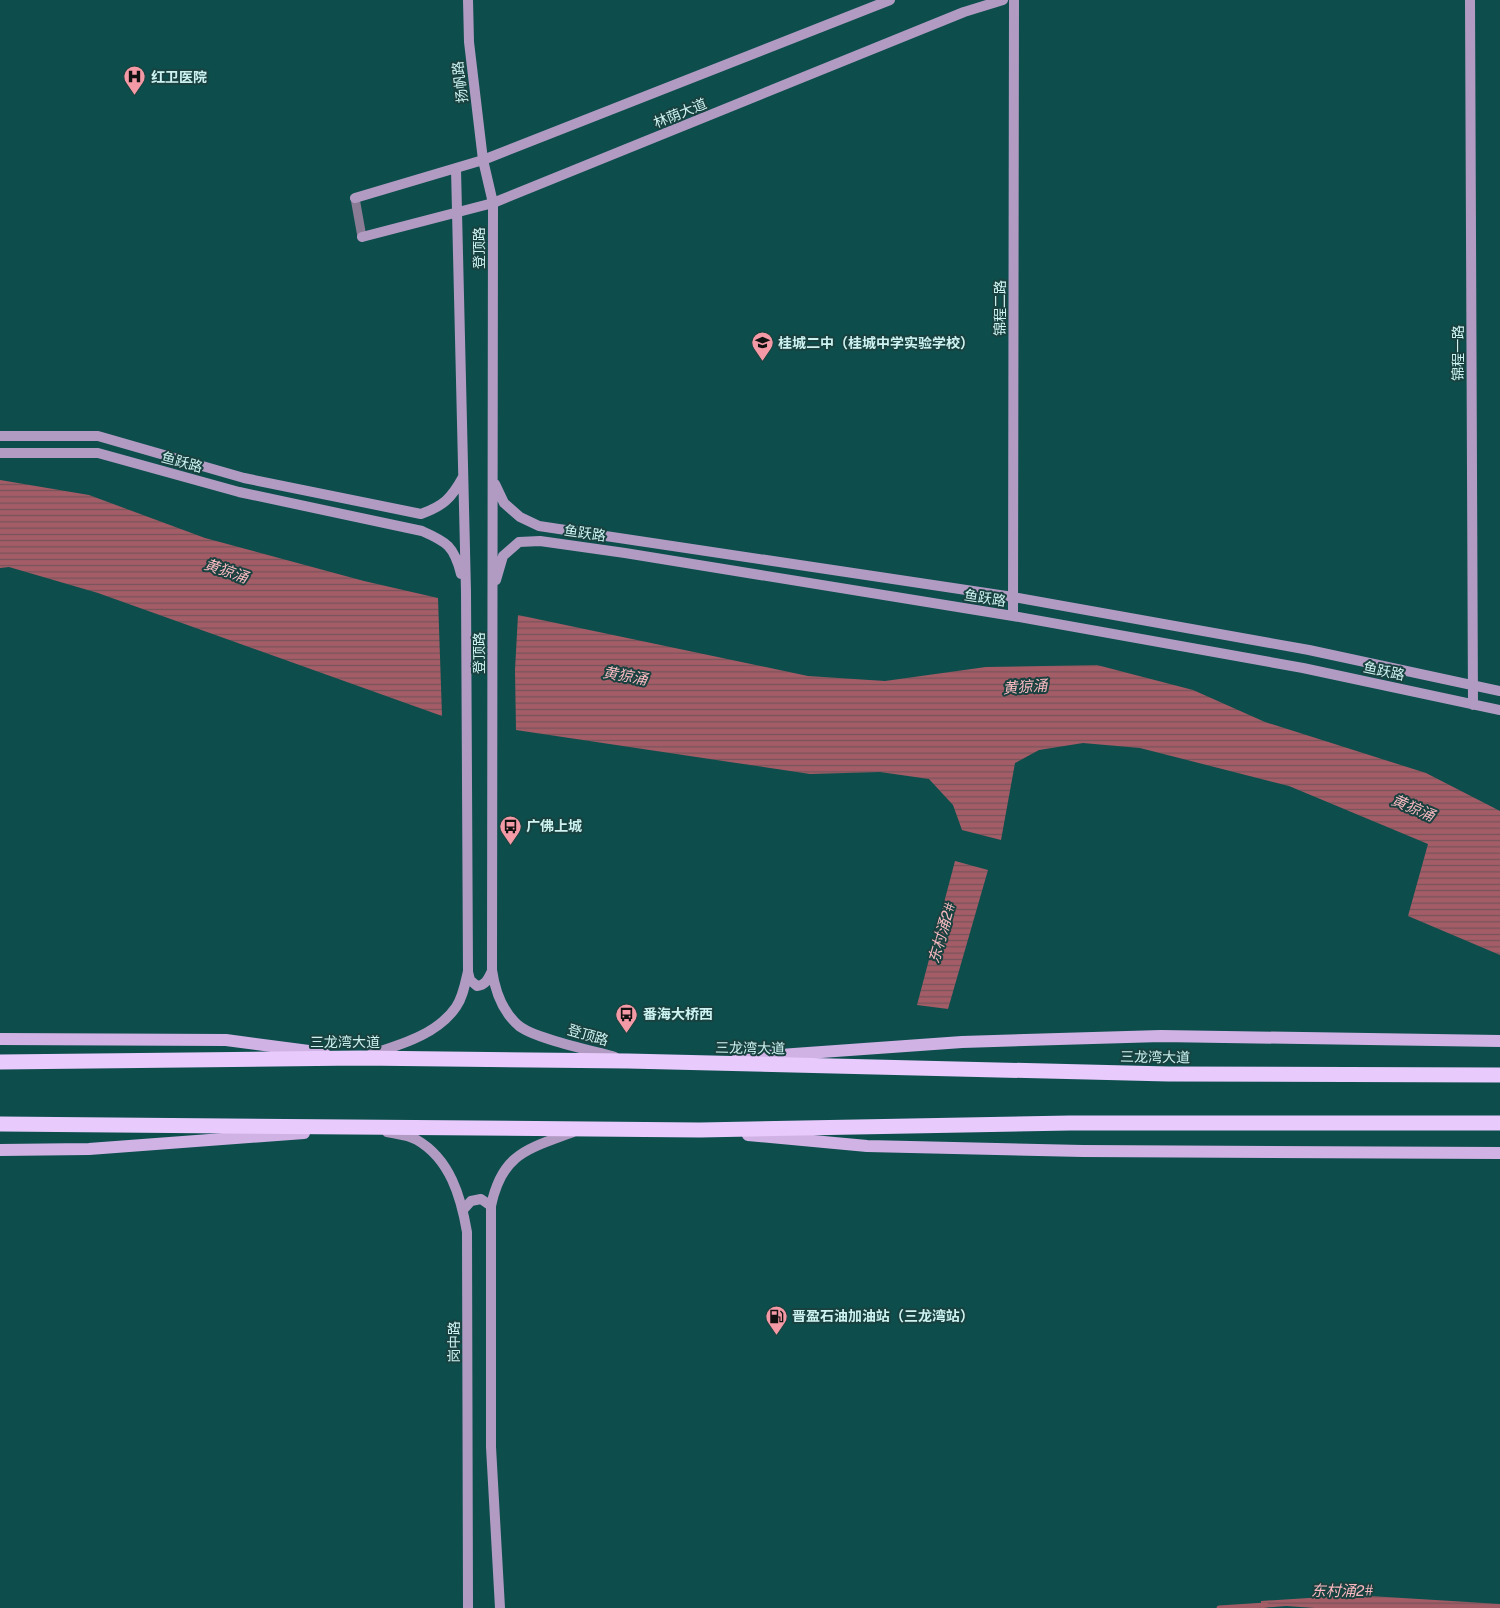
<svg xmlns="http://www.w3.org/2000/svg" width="1500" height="1608" font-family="'Public Sans','Noto Sans SC',sans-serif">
  <defs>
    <pattern id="water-rules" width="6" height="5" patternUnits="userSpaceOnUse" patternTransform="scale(1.25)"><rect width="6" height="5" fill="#a45d67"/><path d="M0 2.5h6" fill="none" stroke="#765459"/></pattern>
  </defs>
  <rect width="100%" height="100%" fill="#0d4e4c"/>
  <path fill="url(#water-rules)" d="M 0,480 L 89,495 L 205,538 L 364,581 L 438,598 L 442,716 L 98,593 L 9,567 L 0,568 Z
    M 518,615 L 808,676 L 885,681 L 986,667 L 1097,665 L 1193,690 L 1265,722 L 1426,773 L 1500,811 L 1500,955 L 1408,916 L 1428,844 L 1289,786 L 1140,748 L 1083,743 L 1039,750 L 1015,763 L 1001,840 L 962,830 L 953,805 L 929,779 L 880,772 L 810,774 L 516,730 L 515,670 Z
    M 955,861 L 988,870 L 948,1009 L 917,1005 Z
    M 1354,1595 L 1500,1604 L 1500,1608 L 1315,1608 L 1286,1606 L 1261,1608 L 1261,1601 Z"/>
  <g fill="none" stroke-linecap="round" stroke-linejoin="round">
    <path stroke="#a45d67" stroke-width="5" d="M 1219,1608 L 1266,1605"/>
    <path stroke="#8b7c96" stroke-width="9" d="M 355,198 L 362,237"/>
    <path stroke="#b29bc3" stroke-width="10" d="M 468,0 L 469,42 L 483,160 L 493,203 L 492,970 C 495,991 502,1011 518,1025 C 532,1038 594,1051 615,1057
      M 1470,0 L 1473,705
      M 355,198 L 483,160 L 890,0
      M 362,237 L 493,203 L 964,12 L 1003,0
      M 0,436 L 98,436 L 244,478 L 421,514 C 443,506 451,499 463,477
      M 0,453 L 98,453 L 239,492 L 422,531 C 447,542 454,546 461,574
      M 495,484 L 504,503 L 520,517 L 539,526 L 1013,597 L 1309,650 L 1500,691
      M 496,580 L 503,556 L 519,542 L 540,541 L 625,553 L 1013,616 L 1303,668 L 1500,710
      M 1013,616 L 1014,0
      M 468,972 L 470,980 L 477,986 C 486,985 488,979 492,971
      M 369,1055 C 399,1045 437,1035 456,1007 C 463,997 465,984 468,971 L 466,592 L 456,169
      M 387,1132 C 397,1134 409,1135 417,1140 C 450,1159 461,1197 467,1232 L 468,1608
      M 463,1210 L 471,1201 L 481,1199 L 491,1206
      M 500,1608 L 491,1447 L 491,1206 C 502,1153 528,1149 573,1132"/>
    <path stroke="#d1b2e5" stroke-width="12" d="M 0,1039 L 226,1040 L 324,1053
      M 738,1058 L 962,1042 L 1161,1036 L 1500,1041
      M 748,1135 L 867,1146 L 1083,1151 L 1500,1153
      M 0,1150 L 89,1149 L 304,1133"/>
    <path stroke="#e8cafc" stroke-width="15" d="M 0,1062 L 359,1058 L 628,1061 L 1168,1074 L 1500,1075
      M 0,1124 L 700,1130 L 1070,1123 L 1500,1123"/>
  </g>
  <defs>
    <symbol id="hospital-pin" viewBox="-11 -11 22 30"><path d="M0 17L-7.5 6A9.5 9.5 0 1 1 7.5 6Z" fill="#f49aa6" stroke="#18413f"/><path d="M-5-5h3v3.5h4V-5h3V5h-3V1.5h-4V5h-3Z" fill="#111"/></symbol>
    <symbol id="school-pin" viewBox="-11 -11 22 30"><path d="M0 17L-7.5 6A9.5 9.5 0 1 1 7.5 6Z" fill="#f49aa6" stroke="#18413f"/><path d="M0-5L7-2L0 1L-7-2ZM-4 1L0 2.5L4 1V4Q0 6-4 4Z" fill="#111"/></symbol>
    <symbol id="bus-pin" viewBox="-11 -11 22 30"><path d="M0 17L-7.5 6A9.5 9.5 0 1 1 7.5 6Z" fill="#f49aa6" stroke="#18413f"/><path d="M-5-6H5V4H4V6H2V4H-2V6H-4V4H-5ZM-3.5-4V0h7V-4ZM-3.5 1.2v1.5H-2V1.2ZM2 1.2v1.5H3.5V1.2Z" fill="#111"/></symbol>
    <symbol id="fuel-pin" viewBox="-11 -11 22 30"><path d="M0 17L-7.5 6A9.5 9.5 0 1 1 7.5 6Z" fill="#f49aa6" stroke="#18413f"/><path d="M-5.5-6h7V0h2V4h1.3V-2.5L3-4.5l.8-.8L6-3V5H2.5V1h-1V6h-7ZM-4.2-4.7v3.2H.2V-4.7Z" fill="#111"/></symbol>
  </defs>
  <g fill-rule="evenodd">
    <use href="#hospital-pin" x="122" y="64" width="25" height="34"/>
    <use href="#school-pin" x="750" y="330" width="25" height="34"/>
    <use href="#bus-pin" x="498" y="814" width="25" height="34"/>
    <use href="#bus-pin" x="614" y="1002" width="25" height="34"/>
    <use href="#fuel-pin" x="764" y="1304" width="25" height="34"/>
  </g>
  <g text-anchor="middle" stroke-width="4" stroke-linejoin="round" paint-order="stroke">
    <g font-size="14" font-weight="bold" fill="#cdf2f0" stroke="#18413f" text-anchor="start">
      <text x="151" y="82">红卫医院</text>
      <text x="778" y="348">桂城二中（桂城中学实验学校）</text>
      <text x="526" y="831">广佛上城</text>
      <text x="643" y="1019">番海大桥西</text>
      <text x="792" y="1321">晋盈石油加油站（三龙湾站）</text>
    </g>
    <g font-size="14" fill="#cdf2f0" stroke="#18413f">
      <text transform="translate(460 82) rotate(-97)" y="5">扬帆路</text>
      <text transform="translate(680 113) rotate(-22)" y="5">林荫大道</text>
      <text transform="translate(479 248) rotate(-90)" y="5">登顶路</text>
      <text transform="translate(1000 308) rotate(-90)" y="5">锦程二路</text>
      <text transform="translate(1458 353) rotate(-90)" y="5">锦程一路</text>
      <text transform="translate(182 462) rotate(15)" y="5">鱼跃路</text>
      <text transform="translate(585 533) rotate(8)" y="5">鱼跃路</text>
      <text transform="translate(985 598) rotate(9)" y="5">鱼跃路</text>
      <text transform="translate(479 653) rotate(-90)" y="5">登顶路</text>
      <text transform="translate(1384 671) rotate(12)" y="5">鱼跃路</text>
      <text transform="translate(588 1035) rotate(16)" y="5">登顶路</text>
      <text x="345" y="1047">三龙湾大道</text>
      <text transform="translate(750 1048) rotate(1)" y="5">三龙湾大道</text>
      <text transform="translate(1155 1057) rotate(1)" y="5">三龙湾大道</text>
      <text transform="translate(454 1342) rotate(-90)" y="5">岗中路</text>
    </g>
    <g font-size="15" font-style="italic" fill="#f7b8bf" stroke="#18413f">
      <text transform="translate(226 571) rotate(19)" y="5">黄猄涌</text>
      <text transform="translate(625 676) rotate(10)" y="5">黄猄涌</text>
      <text transform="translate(1025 687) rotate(-4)" y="5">黄猄涌</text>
      <text transform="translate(1413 808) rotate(23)" y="5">黄猄涌</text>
      <text transform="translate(942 933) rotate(-74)" y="5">东村涌2#</text>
      <text x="1342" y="1596">东村涌2#</text>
    </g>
  </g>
</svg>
